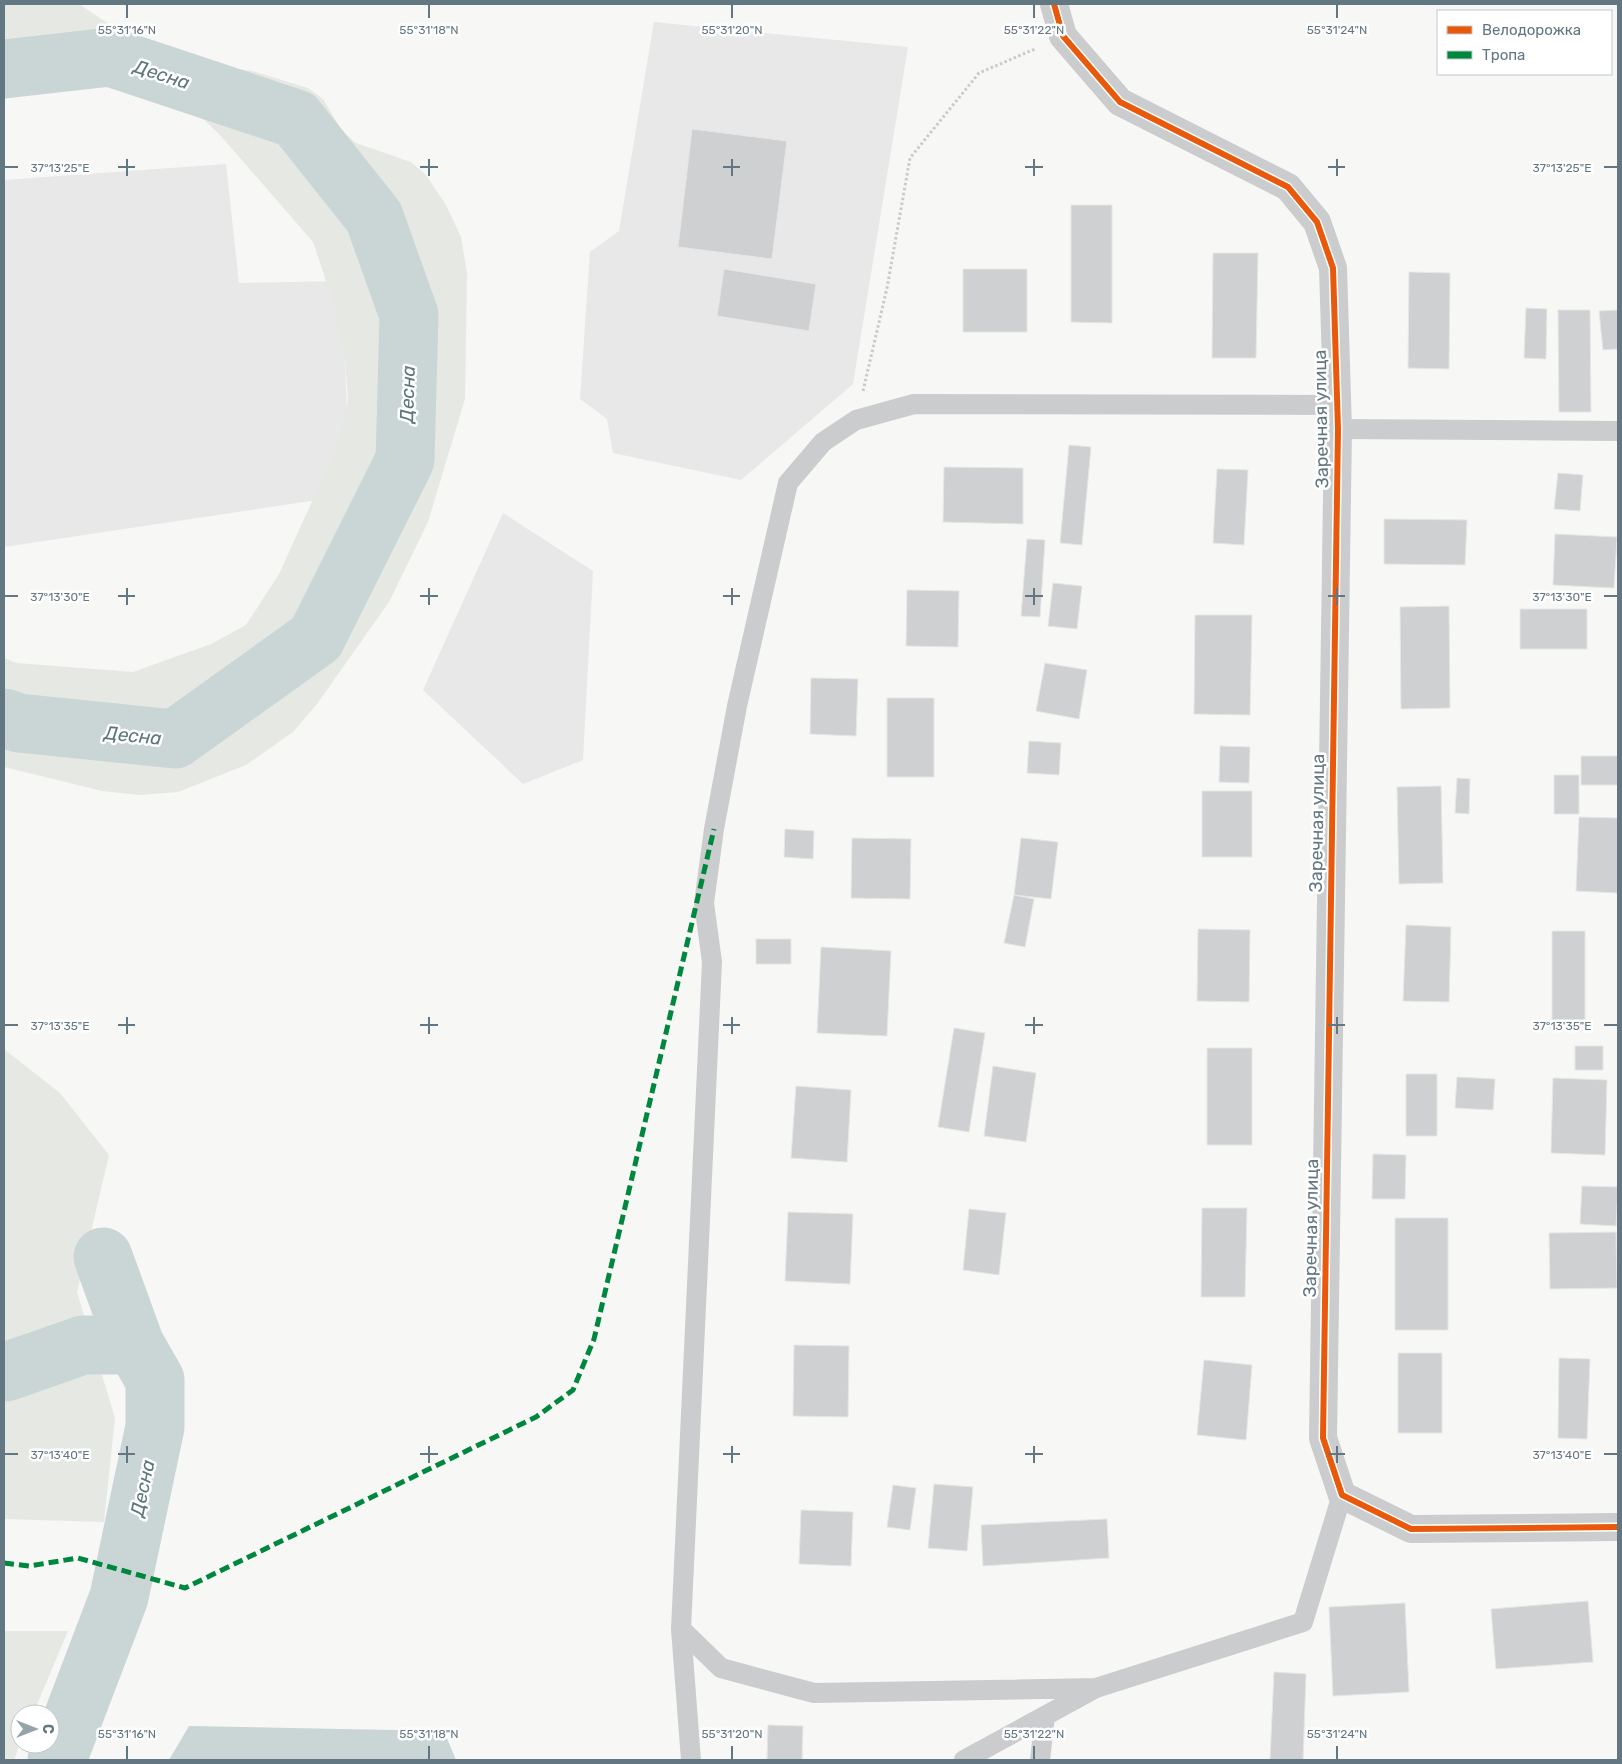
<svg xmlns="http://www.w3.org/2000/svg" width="1622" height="1764" font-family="Rubik,sans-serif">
  <rect width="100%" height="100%" fill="#f7f7f6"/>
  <path fill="#e7e8e7" d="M 654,22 L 908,47 L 853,384 L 741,480 L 613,453 L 607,419 L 580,399 L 590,252 L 619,231 Z
    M 226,164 L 239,283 L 342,281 L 350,495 L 4,547 L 4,180 Z
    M 503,513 L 593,571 L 583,760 L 523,784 L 423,690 Z"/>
  <path fill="#e6e9e3" d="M 4,4 L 79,4 L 140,45 L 197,55 L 214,66 L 252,71 L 308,88 L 323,99 L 342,131 L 356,143 L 411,162 L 426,175 L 446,205 L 461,237 L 467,273 L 465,399 L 428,522 L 389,602 L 317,704 L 293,732 L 246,765 L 178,792 L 140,795 L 102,791 L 4,767 L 4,658 L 17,663 L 133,672 L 211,644 L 246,625 L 279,574 L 339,442 L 348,400 L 345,359 L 332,299 L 313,242 L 220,135 L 177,94 L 125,66 L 89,57 L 53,64 L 4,84 Z
    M 4,1049 L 60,1093 L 109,1155 L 77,1292 L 115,1418 L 104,1522 L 4,1519 Z
    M 4,1631 L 68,1631 L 33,1714 L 20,1714 L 20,1744 L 14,1760 L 4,1760 Z"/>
  <path fill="#cad5d6" d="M 189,1726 L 444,1731 L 456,1760 L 169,1760 Z"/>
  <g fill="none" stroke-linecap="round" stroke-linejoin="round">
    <path stroke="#cad5d6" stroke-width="59" d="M 4,69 L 110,57 L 296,119 L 374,217 L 409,315 L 405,460 L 316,638 L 175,739 L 19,723 L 4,718
      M 103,1257 L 135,1345
      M 4,1371 L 6,1372 L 83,1345 L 135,1345 L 155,1380 L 155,1427 L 119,1597 L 57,1760"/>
  </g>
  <path fill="#ced0d1" stroke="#e6e6e6" d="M 692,129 L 787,141 L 772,259 L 678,247 Z
    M 1071,205 L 1112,205 L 1112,323 L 1071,322 Z
    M 1213,253 L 1258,253 L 1256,358 L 1212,358 Z
    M 724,269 L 816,284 L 809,331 L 717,316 Z
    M 963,269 L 1027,269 L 1027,332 L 963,332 Z
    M 1409,272 L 1450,273 L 1449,369 L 1408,368 Z
    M 1526,308 L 1547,309 L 1546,359 L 1524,358 Z
    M 1558,310 L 1590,310 L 1591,412 L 1559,412 Z
    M 1618,310 L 1618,349 L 1603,350 L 1599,311 Z
    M 1069,445 L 1091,447 L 1082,545 L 1060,543 Z
    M 944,467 L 1023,468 L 1023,524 L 943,522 Z
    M 1217,469 L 1248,470 L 1244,545 L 1213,543 Z
    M 1558,473 L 1583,475 L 1580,511 L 1554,509 Z
    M 1384,519 L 1467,520 L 1465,565 L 1384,564 Z
    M 1555,534 L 1617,537 L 1614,588 L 1553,585 Z
    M 1027,539 L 1045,540 L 1040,617 L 1021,616 Z
    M 1053,583 L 1082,586 L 1077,629 L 1048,626 Z
    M 907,590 L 959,591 L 958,647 L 906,646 Z
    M 1449,606 L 1450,708 L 1401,709 L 1400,607 Z
    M 1520,609 L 1587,609 L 1587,649 L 1520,649 Z
    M 1195,615 L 1252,615 L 1250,715 L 1194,714 Z
    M 1045,663 L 1087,670 L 1079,719 L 1036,711 Z
    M 811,678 L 858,679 L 856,736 L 810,734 Z
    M 887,698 L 934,698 L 934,777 L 887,777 Z
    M 1029,741 L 1061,743 L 1059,775 L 1027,773 Z
    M 1220,746 L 1250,747 L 1249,783 L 1219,782 Z
    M 1581,756 L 1618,756 L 1618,785 L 1581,785 Z
    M 1554,775 L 1579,775 L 1579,814 L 1554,814 Z
    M 1457,778 L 1470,779 L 1469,814 L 1455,813 Z
    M 1441,786 L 1443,883 L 1399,884 L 1397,787 Z
    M 1202,791 L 1252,791 L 1252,857 L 1202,857 Z
    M 1579,817 L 1618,818 L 1618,893 L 1576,891 Z
    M 785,829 L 814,831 L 813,859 L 784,857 Z
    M 852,838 L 911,839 L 910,899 L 851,898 Z
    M 1021,838 L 1058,842 L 1051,899 L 1014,895 Z
    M 1014,895 L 1034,899 L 1025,947 L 1004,943 Z
    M 1406,925 L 1451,927 L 1449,1002 L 1403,1001 Z
    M 1198,929 L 1250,930 L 1249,1002 L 1197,1001 Z
    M 1552,931 L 1585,931 L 1585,1023 L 1552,1024 Z
    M 756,939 L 791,939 L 791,964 L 756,964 Z
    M 821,947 L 891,951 L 887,1036 L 817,1033 Z
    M 954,1028 L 985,1033 L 969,1132 L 938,1127 Z
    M 1575,1046 L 1603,1046 L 1603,1070 L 1575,1070 Z
    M 1207,1048 L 1252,1048 L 1252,1145 L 1207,1145 Z
    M 993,1066 L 1036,1073 L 1026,1142 L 984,1136 Z
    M 1406,1074 L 1437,1074 L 1437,1136 L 1406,1136 Z
    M 1457,1077 L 1495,1079 L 1493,1110 L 1455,1108 Z
    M 1553,1078 L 1607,1080 L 1605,1155 L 1551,1153 Z
    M 796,1086 L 851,1090 L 847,1162 L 791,1158 Z
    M 1373,1154 L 1406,1155 L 1405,1199 L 1372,1199 Z
    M 1582,1186 L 1618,1187 L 1616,1226 L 1580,1224 Z
    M 1202,1208 L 1247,1208 L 1245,1297 L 1201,1297 Z
    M 969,1209 L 1006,1213 L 999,1275 L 963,1270 Z
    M 788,1212 L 853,1214 L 850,1284 L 785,1281 Z
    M 1395,1218 L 1448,1218 L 1448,1330 L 1395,1330 Z
    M 1616,1232 L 1617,1288 L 1550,1289 L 1549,1233 Z
    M 794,1345 L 849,1346 L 848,1417 L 793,1416 Z
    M 1398,1353 L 1442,1353 L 1442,1433 L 1398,1433 Z
    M 1559,1358 L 1590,1359 L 1587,1439 L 1558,1438 Z
    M 1204,1360 L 1252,1365 L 1246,1440 L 1197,1435 Z
    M 934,1484 L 973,1487 L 967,1551 L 928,1548 Z
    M 893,1485 L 916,1488 L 910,1530 L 887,1527 Z
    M 801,1510 L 853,1512 L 851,1566 L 799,1564 Z
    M 1107,1519 L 1109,1558 L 983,1566 L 981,1525 Z
    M 1588,1601 L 1593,1662 L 1496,1669 L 1491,1609 Z
    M 1405,1603 L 1409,1692 L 1333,1696 L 1329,1607 Z
    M 1274,1672 L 1306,1674 L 1303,1760 L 1270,1760 Z
    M 768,1725 L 803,1726 L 802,1760 L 767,1760 Z"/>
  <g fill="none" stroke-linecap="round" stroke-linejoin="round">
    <path stroke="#c8cacb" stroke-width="3" stroke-dasharray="2.5 2.5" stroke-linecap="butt" d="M 863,391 L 887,288 L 910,158 L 979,73 L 1035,49"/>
    <path stroke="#cbcccd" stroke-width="20" d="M 1338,429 L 1618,431
      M 681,1629 L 691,1760
      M 1096,1688 L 814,1693 L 721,1668 L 681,1629 L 712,962 L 704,903 L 714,829 L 737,706 L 788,483 L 823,442 L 856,420 L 914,404 L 1338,405
      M 964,1760 L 1096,1688 L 1303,1622 L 1342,1495
      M 1040,1760 L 1045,1716"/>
    <path stroke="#cbcccd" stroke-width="28" d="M 1054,4 L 1063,36 L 1120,102 L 1288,187 L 1317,222 L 1333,268 L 1338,429 L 1323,1438 L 1342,1495 L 1411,1529 L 1618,1527"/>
    <path stroke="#00873e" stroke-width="5" stroke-dasharray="10 5" stroke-linecap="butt" d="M 4,1563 L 29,1566 L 78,1558 L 185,1588 L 536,1417 L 573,1390 L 594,1339 L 714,829"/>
    <defs>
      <path id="cycleway" d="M 1054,4 L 1063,36 L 1120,102 L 1288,187 L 1317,222 L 1333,268 L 1338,429 L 1323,1438 L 1342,1495 L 1411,1529 L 1618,1527"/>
    </defs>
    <use href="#cycleway" stroke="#fff" stroke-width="9"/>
    <use href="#cycleway" stroke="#e8590c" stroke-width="6"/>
  </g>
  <path fill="none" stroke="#627781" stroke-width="2" d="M 127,5 L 127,18M 429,5 L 429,18M 732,5 L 732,18M 1034,5 L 1034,18M 1337,5 L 1337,18M 127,159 L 127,176M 429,159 L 429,176M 732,159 L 732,176M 1034,159 L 1034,176M 1337,159 L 1337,176M 5,167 L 18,167M 118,167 L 135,167M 420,167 L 438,167M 723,167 L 740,167M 1025,167 L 1043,167M 1328,167 L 1345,167M 1604,167 L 1617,167M 127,588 L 127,605M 429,588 L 429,605M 732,588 L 732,605M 1034,588 L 1034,605M 1337,588 L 1337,605M 5,596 L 18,596M 118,596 L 135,596M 420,596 L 438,596M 723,596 L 740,596M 1025,596 L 1043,596M 1328,596 L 1345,596M 1604,596 L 1617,596M 127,1017 L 127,1034M 429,1017 L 429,1034M 732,1017 L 732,1034M 1034,1017 L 1034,1034M 1337,1017 L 1337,1034M 5,1025 L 18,1025M 118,1025 L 135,1025M 420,1025 L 438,1025M 723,1025 L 740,1025M 1025,1025 L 1043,1025M 1328,1025 L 1345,1025M 1604,1025 L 1617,1025M 127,1446 L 127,1463M 429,1446 L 429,1463M 732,1446 L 732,1463M 1034,1446 L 1034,1463M 1337,1446 L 1337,1463M 5,1454 L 18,1454M 118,1454 L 135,1454M 420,1454 L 438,1454M 723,1454 L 740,1454M 1025,1454 L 1043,1454M 1328,1454 L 1345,1454M 1604,1454 L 1617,1454M 127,1746 L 127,1759M 429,1746 L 429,1759M 732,1746 L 732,1759M 1034,1746 L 1034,1759M 1337,1746 L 1337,1759"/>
  <g text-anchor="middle" stroke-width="5" stroke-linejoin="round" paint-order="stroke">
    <g font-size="18" fill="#627781" stroke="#fff">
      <text transform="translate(1321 419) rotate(-91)" y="6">Заречная улица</text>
      <text transform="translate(1317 823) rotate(-89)" y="6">Заречная улица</text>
      <text transform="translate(1311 1228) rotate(-89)" y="6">Заречная улица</text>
    </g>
    <g font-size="19" font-style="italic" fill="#5d777c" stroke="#fff">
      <text transform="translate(162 74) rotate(18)" y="7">Десна</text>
      <text transform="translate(407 394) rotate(-88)" y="7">Десна</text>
      <text transform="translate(133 735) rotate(6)" y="7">Десна</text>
      <text transform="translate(142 1488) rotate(-78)" y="7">Десна</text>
    </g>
  </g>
  <g font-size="12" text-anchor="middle" fill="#627781" stroke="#fff" stroke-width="5" stroke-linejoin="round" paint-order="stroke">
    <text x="127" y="34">55°31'16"N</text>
    <text x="429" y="34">55°31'18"N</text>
    <text x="732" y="34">55°31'20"N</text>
    <text x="1034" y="34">55°31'22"N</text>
    <text x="1337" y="34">55°31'24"N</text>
    <text x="1562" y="172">37°13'25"E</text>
    <text x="60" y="172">37°13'25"E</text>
    <text x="1562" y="601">37°13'30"E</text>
    <text x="60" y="601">37°13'30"E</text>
    <text x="60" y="1030">37°13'35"E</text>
    <text x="1562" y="1030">37°13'35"E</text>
    <text x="1562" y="1459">37°13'40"E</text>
    <text x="60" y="1459">37°13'40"E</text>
    <text x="127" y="1738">55°31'16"N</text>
    <text x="429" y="1738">55°31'18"N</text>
    <text x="732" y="1738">55°31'20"N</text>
    <text x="1034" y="1738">55°31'22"N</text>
    <text x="1337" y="1738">55°31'24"N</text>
  </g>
  <rect width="1622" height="1764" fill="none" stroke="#627781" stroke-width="10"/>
  <rect x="1437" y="10" width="175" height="65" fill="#ffffff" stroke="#c0c9cd"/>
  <rect x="1447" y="26" width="25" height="8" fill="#e8590c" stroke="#c0c9cd"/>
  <text x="1482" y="35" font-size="15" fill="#627781">Велодорожка</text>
  <rect x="1447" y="51" width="25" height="8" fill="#00873e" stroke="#c0c9cd"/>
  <text x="1482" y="60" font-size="15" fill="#627781">Тропа</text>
  <g transform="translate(35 1729) rotate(90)"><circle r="24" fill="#ffffff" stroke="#c0c9cd"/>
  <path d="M0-4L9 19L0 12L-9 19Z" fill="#96a4aa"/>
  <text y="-8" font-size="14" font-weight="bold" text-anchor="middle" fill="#627781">С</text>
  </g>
</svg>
